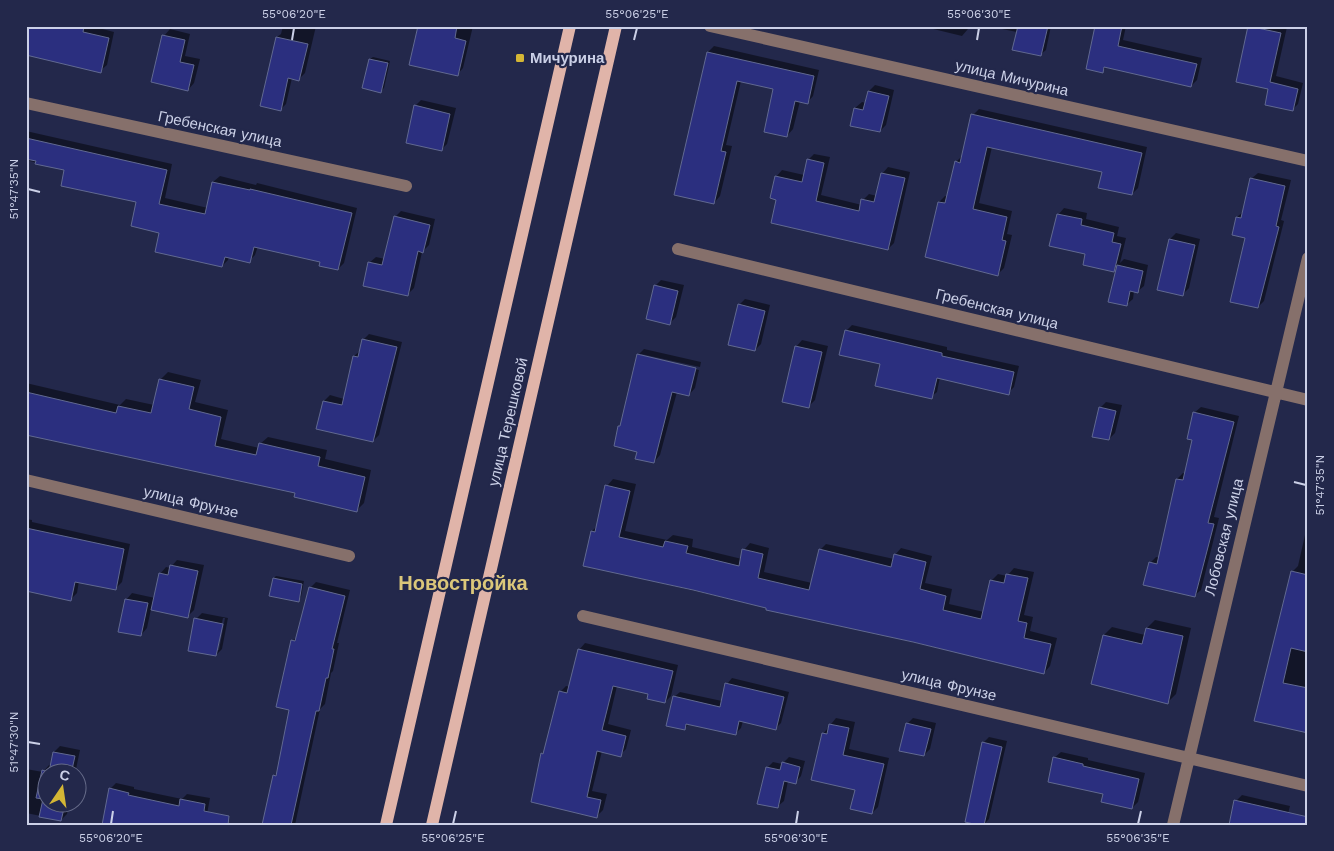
<svg xmlns="http://www.w3.org/2000/svg" width="1334" height="851" font-family="'Work Sans',sans-serif">
  <rect width="100%" height="100%" fill="#23284b"/>
  <path fill="#0007" fill-rule="evenodd" d="M 26,26 L 91,26 L 114,32 L 107,65 L 100,71 Z
    M 283,26 L 316,26 L 305,73 L 299,79 L 292,78 L 286,104 L 280,110 L 277,37 L 281,34 Z
    M 420,26 L 473,26 L 463,68 L 457,75 Z
    M 921,26 L 969,26 L 968,29 L 962,36 Z
    M 987,26 L 1051,26 L 1046,50 L 1040,55 L 1017,32 Z
    M 1097,26 L 1126,26 L 1123,40 L 1202,58 L 1197,80 L 1191,86 L 1107,67 L 1102,71 Z
    M 1250,26 L 1287,27 L 1276,76 L 1303,83 L 1298,104 L 1292,110 L 1270,88 L 1237,81 Z
    M 170,29 L 190,34 L 185,56 L 200,59 L 194,83 L 188,90 L 164,36 Z
    M 714,46 L 819,70 L 813,96 L 807,103 L 800,101 L 793,129 L 787,136 L 775,88 L 741,81 L 726,145 L 732,146 L 720,196 L 714,203 L 708,52 Z
    M 373,57 L 390,61 L 384,88 L 381,91 L 370,59 Z
    M 875,85 L 894,90 L 886,125 L 880,131 L 852,125 L 855,108 L 862,102 L 866,103 L 869,91 Z
    M 421,100 L 456,108 L 447,144 L 441,150 L 415,106 Z
    M 979,109 L 1147,147 L 1138,188 L 1132,194 L 1103,171 L 992,147 L 979,203 L 1012,211 L 1007,234 L 1012,235 L 1004,268 L 998,274 L 939,202 L 945,196 L 948,197 L 956,162 L 962,156 L 973,115 Z
    M 26,131 L 172,164 L 165,198 L 208,208 L 213,182 L 220,176 L 256,185 L 257,183 L 357,208 L 344,263 L 338,269 L 321,261 L 258,246 L 255,255 L 249,261 L 229,257 L 228,260 L 222,266 L 161,232 L 138,201 L 66,170 L 26,160 Z
    M 814,154 L 830,157 L 821,195 L 862,205 L 863,200 L 869,194 L 877,196 L 882,174 L 888,167 L 910,172 L 894,243 L 888,249 L 777,199 L 776,177 L 782,170 L 804,175 L 808,160 Z
    M 1258,173 L 1291,180 L 1281,220 L 1284,221 L 1264,301 L 1258,307 L 1247,237 L 1237,217 L 1244,211 L 1251,179 Z
    M 1064,208 L 1087,213 L 1086,219 L 1119,227 L 1117,236 L 1126,238 L 1120,263 L 1124,259 L 1148,265 L 1144,286 L 1137,292 L 1134,291 L 1133,299 L 1126,305 L 1117,267 L 1114,271 L 1087,253 L 1058,215 Z
    M 401,211 L 435,219 L 429,245 L 422,252 L 414,288 L 407,295 L 369,263 L 376,257 L 385,259 L 395,217 Z
    M 1176,233 L 1200,239 L 1189,288 L 1183,294 L 1170,239 Z
    M 661,280 L 684,285 L 676,317 L 670,323 L 655,286 Z
    M 745,299 L 770,305 L 761,344 L 755,350 L 739,305 Z
    M 852,325 L 947,347 L 947,350 L 1019,366 L 1014,387 L 1008,393 L 940,377 L 937,392 L 931,397 L 882,363 L 846,331 Z
    M 369,334 L 402,342 L 379,435 L 373,441 L 324,401 L 330,395 L 344,399 L 354,356 L 361,350 L 363,340 Z
    M 802,340 L 828,346 L 815,400 L 809,406 L 796,347 Z
    M 644,349 L 701,362 L 700,367 L 641,354 L 641,356 L 699,370 L 695,388 L 689,395 L 677,392 L 660,455 L 654,462 L 638,451 L 620,426 L 622,424 L 638,355 Z
    M 168,372 L 201,380 L 195,402 L 228,410 L 221,439 L 259,448 L 260,444 L 268,437 L 327,450 L 325,459 L 371,470 L 364,503 L 356,511 L 297,492 L 26,433 L 26,383 L 120,405 L 126,399 L 154,405 L 160,380 Z
    M 1106,402 L 1122,405 L 1115,433 L 1109,439 L 1100,408 Z
    M 1201,407 L 1239,416 L 1214,517 L 1219,518 L 1201,590 L 1194,596 L 1150,563 L 1156,557 L 1160,558 L 1177,479 L 1183,473 L 1185,474 L 1193,439 L 1194,413 Z
    M 613,479 L 636,484 L 625,531 L 667,540 L 673,535 L 693,539 L 692,547 L 742,559 L 744,550 L 750,543 L 769,548 L 764,572 L 812,583 L 820,550 L 826,544 L 894,559 L 895,555 L 901,548 L 932,556 L 925,583 L 952,589 L 949,604 L 984,612 L 991,581 L 998,574 L 1007,576 L 1014,568 L 1034,572 L 1024,615 L 1033,617 L 1030,631 L 1057,638 L 1050,666 L 1044,673 L 584,565 L 592,531 L 597,526 L 607,486 Z
    M 26,519 L 32,520 L 32,522 L 130,544 L 122,582 L 115,589 L 79,581 L 77,593 L 71,599 L 26,575 Z
    M 1308,532 L 1308,732 L 1256,720 L 1292,572 L 1298,566 L 1305,535 Z
    M 177,560 L 204,565 L 194,610 L 188,616 L 151,609 L 147,628 L 141,635 L 126,600 L 132,593 L 155,598 L 160,574 L 166,567 L 170,568 Z
    M 276,576 L 304,581 L 301,597 L 298,600 L 274,578 Z
    M 316,582 L 350,590 L 337,643 L 339,643 L 333,671 L 331,673 L 325,704 L 320,709 L 295,825 L 264,825 L 274,776 L 278,772 L 290,709 L 292,641 L 298,636 L 310,588 Z
    M 202,613 L 228,618 L 222,649 L 216,655 L 196,619 ZM 223,618 L 225,618 L 219,650 L 216,650 Z
    M 1155,620 L 1191,628 L 1176,694 L 1168,702 L 1093,683 L 1104,635 L 1112,627 L 1145,635 L 1147,628 Z
    M 585,643 L 678,665 L 671,696 L 665,702 L 650,693 L 617,686 L 608,724 L 631,730 L 626,749 L 620,755 L 602,751 L 592,791 L 607,794 L 603,810 L 597,816 L 542,754 L 545,751 L 560,692 L 566,686 L 570,687 L 579,650 Z
    M 732,678 L 789,692 L 781,723 L 776,728 L 743,721 L 741,728 L 735,734 L 690,723 L 684,729 L 674,697 L 680,692 L 722,701 L 727,684 Z
    M 836,718 L 855,722 L 849,749 L 889,758 L 878,807 L 872,813 L 823,734 Z
    M 913,718 L 936,723 L 930,749 L 924,755 L 907,724 Z
    M 989,737 L 1007,741 L 989,819 L 983,825 L 983,743 Z
    M 60,746 L 80,750 L 75,774 L 48,774 L 48,804 L 69,804 L 67,814 L 61,820 L 26,813 L 26,769 L 43,772 L 49,765 L 51,765 L 54,752 Z
    M 1061,752 L 1088,758 L 1088,760 L 1145,773 L 1138,802 L 1132,808 L 1054,758 Z
    M 789,757 L 805,761 L 801,776 L 795,783 L 788,781 L 784,801 L 777,807 L 767,768 L 773,762 L 782,764 Z
    M 116,783 L 134,787 L 134,789 L 182,799 L 187,794 L 210,798 L 205,825 L 110,789 Z
    M 1242,795 L 1290,806 L 1285,825 L 1236,801 Z"/>
  <path fill="#2b2f7f" stroke="#616991" d="M 26,26 L 84,26 L 83,32 L 109,38 L 101,73 L 26,55 Z
    M 418,26 L 457,26 L 455,38 L 466,41 L 458,76 L 409,65 Z
    M 1018,26 L 1048,26 L 1041,56 L 1012,50 Z
    M 1095,26 L 1122,26 L 1118,46 L 1197,64 L 1191,87 L 1104,67 L 1103,73 L 1086,69 Z
    M 1248,26 L 1281,33 L 1270,82 L 1298,89 L 1293,111 L 1265,105 L 1268,89 L 1236,82 Z
    M 162,35 L 185,40 L 180,62 L 194,65 L 188,91 L 151,82 Z
    M 276,37 L 308,44 L 299,81 L 288,78 L 281,111 L 260,106 Z
    M 707,52 L 814,76 L 808,104 L 795,101 L 787,137 L 764,132 L 773,89 L 737,81 L 721,151 L 726,152 L 714,204 L 674,195 Z
    M 369,59 L 388,63 L 381,93 L 362,88 Z
    M 868,91 L 889,96 L 880,132 L 850,126 L 854,108 L 863,110 Z
    M 414,105 L 450,114 L 442,151 L 406,143 Z
    M 971,114 L 1142,153 L 1132,195 L 1098,188 L 1102,172 L 987,147 L 973,209 L 1007,217 L 1002,240 L 1006,241 L 998,276 L 925,257 L 938,202 L 945,203 L 955,161 L 960,163 Z
    M 26,138 L 167,170 L 159,204 L 205,214 L 212,182 L 250,190 L 250,189 L 352,213 L 338,270 L 319,266 L 320,262 L 254,247 L 250,263 L 225,257 L 222,267 L 155,252 L 159,233 L 131,226 L 136,202 L 61,186 L 64,170 L 35,164 L 36,161 L 26,159 Z
    M 807,159 L 824,163 L 816,201 L 859,211 L 861,199 L 874,202 L 881,173 L 905,178 L 888,250 L 771,223 L 776,200 L 770,198 L 775,176 L 802,182 Z
    M 1250,178 L 1285,186 L 1276,226 L 1279,227 L 1258,308 L 1230,302 L 1245,238 L 1232,235 L 1236,217 L 1241,218 Z
    M 1057,214 L 1082,219 L 1081,225 L 1114,233 L 1112,242 L 1121,244 L 1114,272 L 1083,265 L 1085,254 L 1049,246 Z
    M 394,216 L 430,225 L 423,253 L 418,251 L 408,296 L 363,286 L 368,262 L 382,265 Z
    M 1169,239 L 1195,245 L 1183,296 L 1157,290 Z
    M 1117,265 L 1143,271 L 1138,293 L 1130,291 L 1127,306 L 1108,302 Z
    M 654,285 L 678,291 L 670,325 L 646,319 Z
    M 738,304 L 765,311 L 755,351 L 728,345 Z
    M 845,330 L 942,353 L 942,356 L 1014,372 L 1009,395 L 937,378 L 932,399 L 875,386 L 880,364 L 839,355 Z
    M 362,339 L 397,347 L 373,442 L 316,429 L 323,401 L 342,405 L 353,356 L 358,357 Z
    M 795,346 L 822,352 L 809,408 L 782,402 Z
    M 637,354 L 696,368 L 689,396 L 672,392 L 654,463 L 635,459 L 637,452 L 614,446 L 618,426 L 620,426 Z
    M 159,379 L 194,387 L 189,409 L 221,417 L 215,446 L 256,455 L 259,443 L 320,457 L 318,466 L 365,477 L 357,512 L 294,497 L 295,493 L 26,435 L 26,392 L 116,413 L 118,406 L 151,413 Z
    M 1099,407 L 1116,411 L 1109,440 L 1092,437 Z
    M 1193,412 L 1234,422 L 1208,523 L 1214,524 L 1195,597 L 1143,585 L 1149,562 L 1157,564 L 1176,479 L 1183,480 L 1192,440 L 1187,439 Z
    M 605,485 L 630,491 L 619,537 L 663,547 L 665,541 L 688,546 L 686,553 L 739,566 L 742,549 L 763,554 L 758,578 L 809,590 L 819,549 L 891,567 L 894,554 L 926,562 L 920,589 L 946,596 L 943,610 L 981,619 L 990,580 L 1004,583 L 1006,574 L 1028,578 L 1018,621 L 1027,623 L 1024,638 L 1051,644 L 1044,674 L 913,642 L 766,610 L 766,608 L 693,590 L 583,566 L 591,531 L 595,532 Z
    M 26,528 L 124,549 L 116,590 L 75,582 L 71,601 L 26,591 Z
    M 170,565 L 198,571 L 188,618 L 151,610 L 159,573 L 168,575 Z
    M 1291,571 L 1308,575 L 1308,652 L 1291,648 L 1283,683 L 1308,688 L 1308,733 L 1254,721 Z
    M 273,578 L 302,584 L 299,602 L 269,596 Z
    M 309,587 L 345,596 L 332,649 L 334,649 L 328,678 L 326,678 L 319,711 L 316,711 L 291,825 L 262,825 L 273,775 L 276,776 L 289,710 L 276,707 L 291,640 L 295,641 Z
    M 125,599 L 148,603 L 141,636 L 118,632 Z
    M 194,618 L 223,624 L 216,656 L 188,651 Z
    M 1146,628 L 1183,636 L 1168,704 L 1091,684 L 1103,635 L 1142,644 Z
    M 578,649 L 673,671 L 665,703 L 647,699 L 648,694 L 613,686 L 602,730 L 626,736 L 621,757 L 597,751 L 587,797 L 601,800 L 597,818 L 531,802 L 541,753 L 543,754 L 559,691 L 567,693 Z
    M 725,683 L 784,697 L 776,730 L 739,721 L 736,735 L 686,724 L 685,730 L 666,726 L 673,696 L 720,707 Z
    M 906,723 L 931,729 L 924,756 L 899,751 Z
    M 829,724 L 849,728 L 843,755 L 884,764 L 872,814 L 850,809 L 855,790 L 811,780 L 822,733 L 827,734 Z
    M 982,742 L 1002,747 L 984,825 L 978,825 L 965,822 Z
    M 53,752 L 75,756 L 71,774 L 48,774 L 48,804 L 65,804 L 61,821 L 39,817 L 43,799 L 36,798 L 42,770 L 49,772 Z
    M 1053,757 L 1083,764 L 1083,766 L 1139,779 L 1132,809 L 1101,802 L 1103,794 L 1048,782 Z
    M 782,762 L 800,767 L 796,784 L 784,781 L 778,808 L 757,804 L 766,767 L 780,770 Z
    M 109,788 L 129,793 L 128,795 L 179,806 L 180,799 L 205,804 L 204,811 L 229,816 L 228,825 L 102,825 Z
    M 1234,800 L 1308,817 L 1307,825 L 1229,825 Z"/>
  <g fill="none" stroke-linecap="round" stroke-linejoin="round">
    <path stroke="#86706b" stroke-width="12" d="M 710,26 L 1308,161
      M 26,103 L 406,186
      M 678,249 L 1308,400
      M 26,480 L 349,556
      M 583,616 L 1308,786
      M 1173,825 L 1308,258"/>
    <path stroke="#e0b4a9" stroke-width="12" d="M 386,825 L 570,26
      M 432,825 L 616,26"/>
  </g>
  <path fill="none" stroke="#cbd0e7" stroke-width="2" d="M 292,40 L 294,28M 634,40 L 637,28M 977,40 L 979,28M 28,189 L 40,192M 1294,482 L 1306,485M 28,742 L 40,744M 111,824 L 113,811M 453,824 L 456,811M 796,824 L 798,811M 1138,824 L 1141,811"/>
  <rect fill="#d4b635" stroke="#23284b" stroke-width="2" x="515" y="53" width="10" height="10" rx="2.5"/>
  <g text-anchor="middle" stroke-width="4.5" stroke-linejoin="round" paint-order="stroke">
    <g font-size="15" font-weight="bold" fill="#cbd0e7" stroke="#23284b" text-anchor="start">
      <text x="530" y="63">Мичурина</text>
    </g>
    <g font-size="15" fill="#cbd0e7" stroke="#23284b">
      <text transform="translate(1012 78) rotate(13)" y="5">улица Мичурина</text>
      <text transform="translate(220 129) rotate(12)" y="5">Гребенская улица</text>
      <text transform="translate(997 309) rotate(14)" y="5">Гребенская улица</text>
      <text transform="translate(508 422) rotate(-77)" y="5">улица Терешковой</text>
      <text transform="translate(191 502) rotate(13)" y="5">улица Фрунзе</text>
      <text transform="translate(1224 537) rotate(-76)" y="5">Лобовская улица</text>
      <text transform="translate(949 685) rotate(13)" y="5">улица Фрунзе</text>
    </g>
    <g font-size="20" font-weight="bold" fill="#dbc77a" stroke="#23284b">
      <text x="463" y="590">Новостройка</text>
    </g>
  </g>
  <rect width="1334" height="851" fill="none" stroke="#23284b" stroke-width="55"/>
  <g transform="translate(62 788) rotate(13)"><circle r="24" fill="#23284b" stroke="#666b89"/>
  <path d="M0-4L9 19L0 12L-9 19Z" fill="#d4b635"/>
  <text y="-8" font-size="14" font-weight="bold" text-anchor="middle" fill="#cbd0e7">С</text>
  </g>
  <rect x="28" y="28" width="1278" height="796" fill="none" stroke="#cbd0e7" stroke-width="2"/>
  <g font-size="12" text-anchor="middle" fill="#cbd0e7">
    <text x="294" y="18">55°06'20"E</text>
    <text x="637" y="18">55°06'25"E</text>
    <text x="979" y="18">55°06'30"E</text>
    <text transform="translate(14 189) rotate(-90)" y="4">51°47'35"N</text>
    <text transform="translate(1320 485) rotate(-90)" y="4">51°47'35"N</text>
    <text transform="translate(14 742) rotate(-90)" y="4">51°47'30"N</text>
    <text x="111" y="842">55°06'20"E</text>
    <text x="453" y="842">55°06'25"E</text>
    <text x="796" y="842">55°06'30"E</text>
    <text x="1138" y="842">55°06'35"E</text>
  </g>
</svg>
